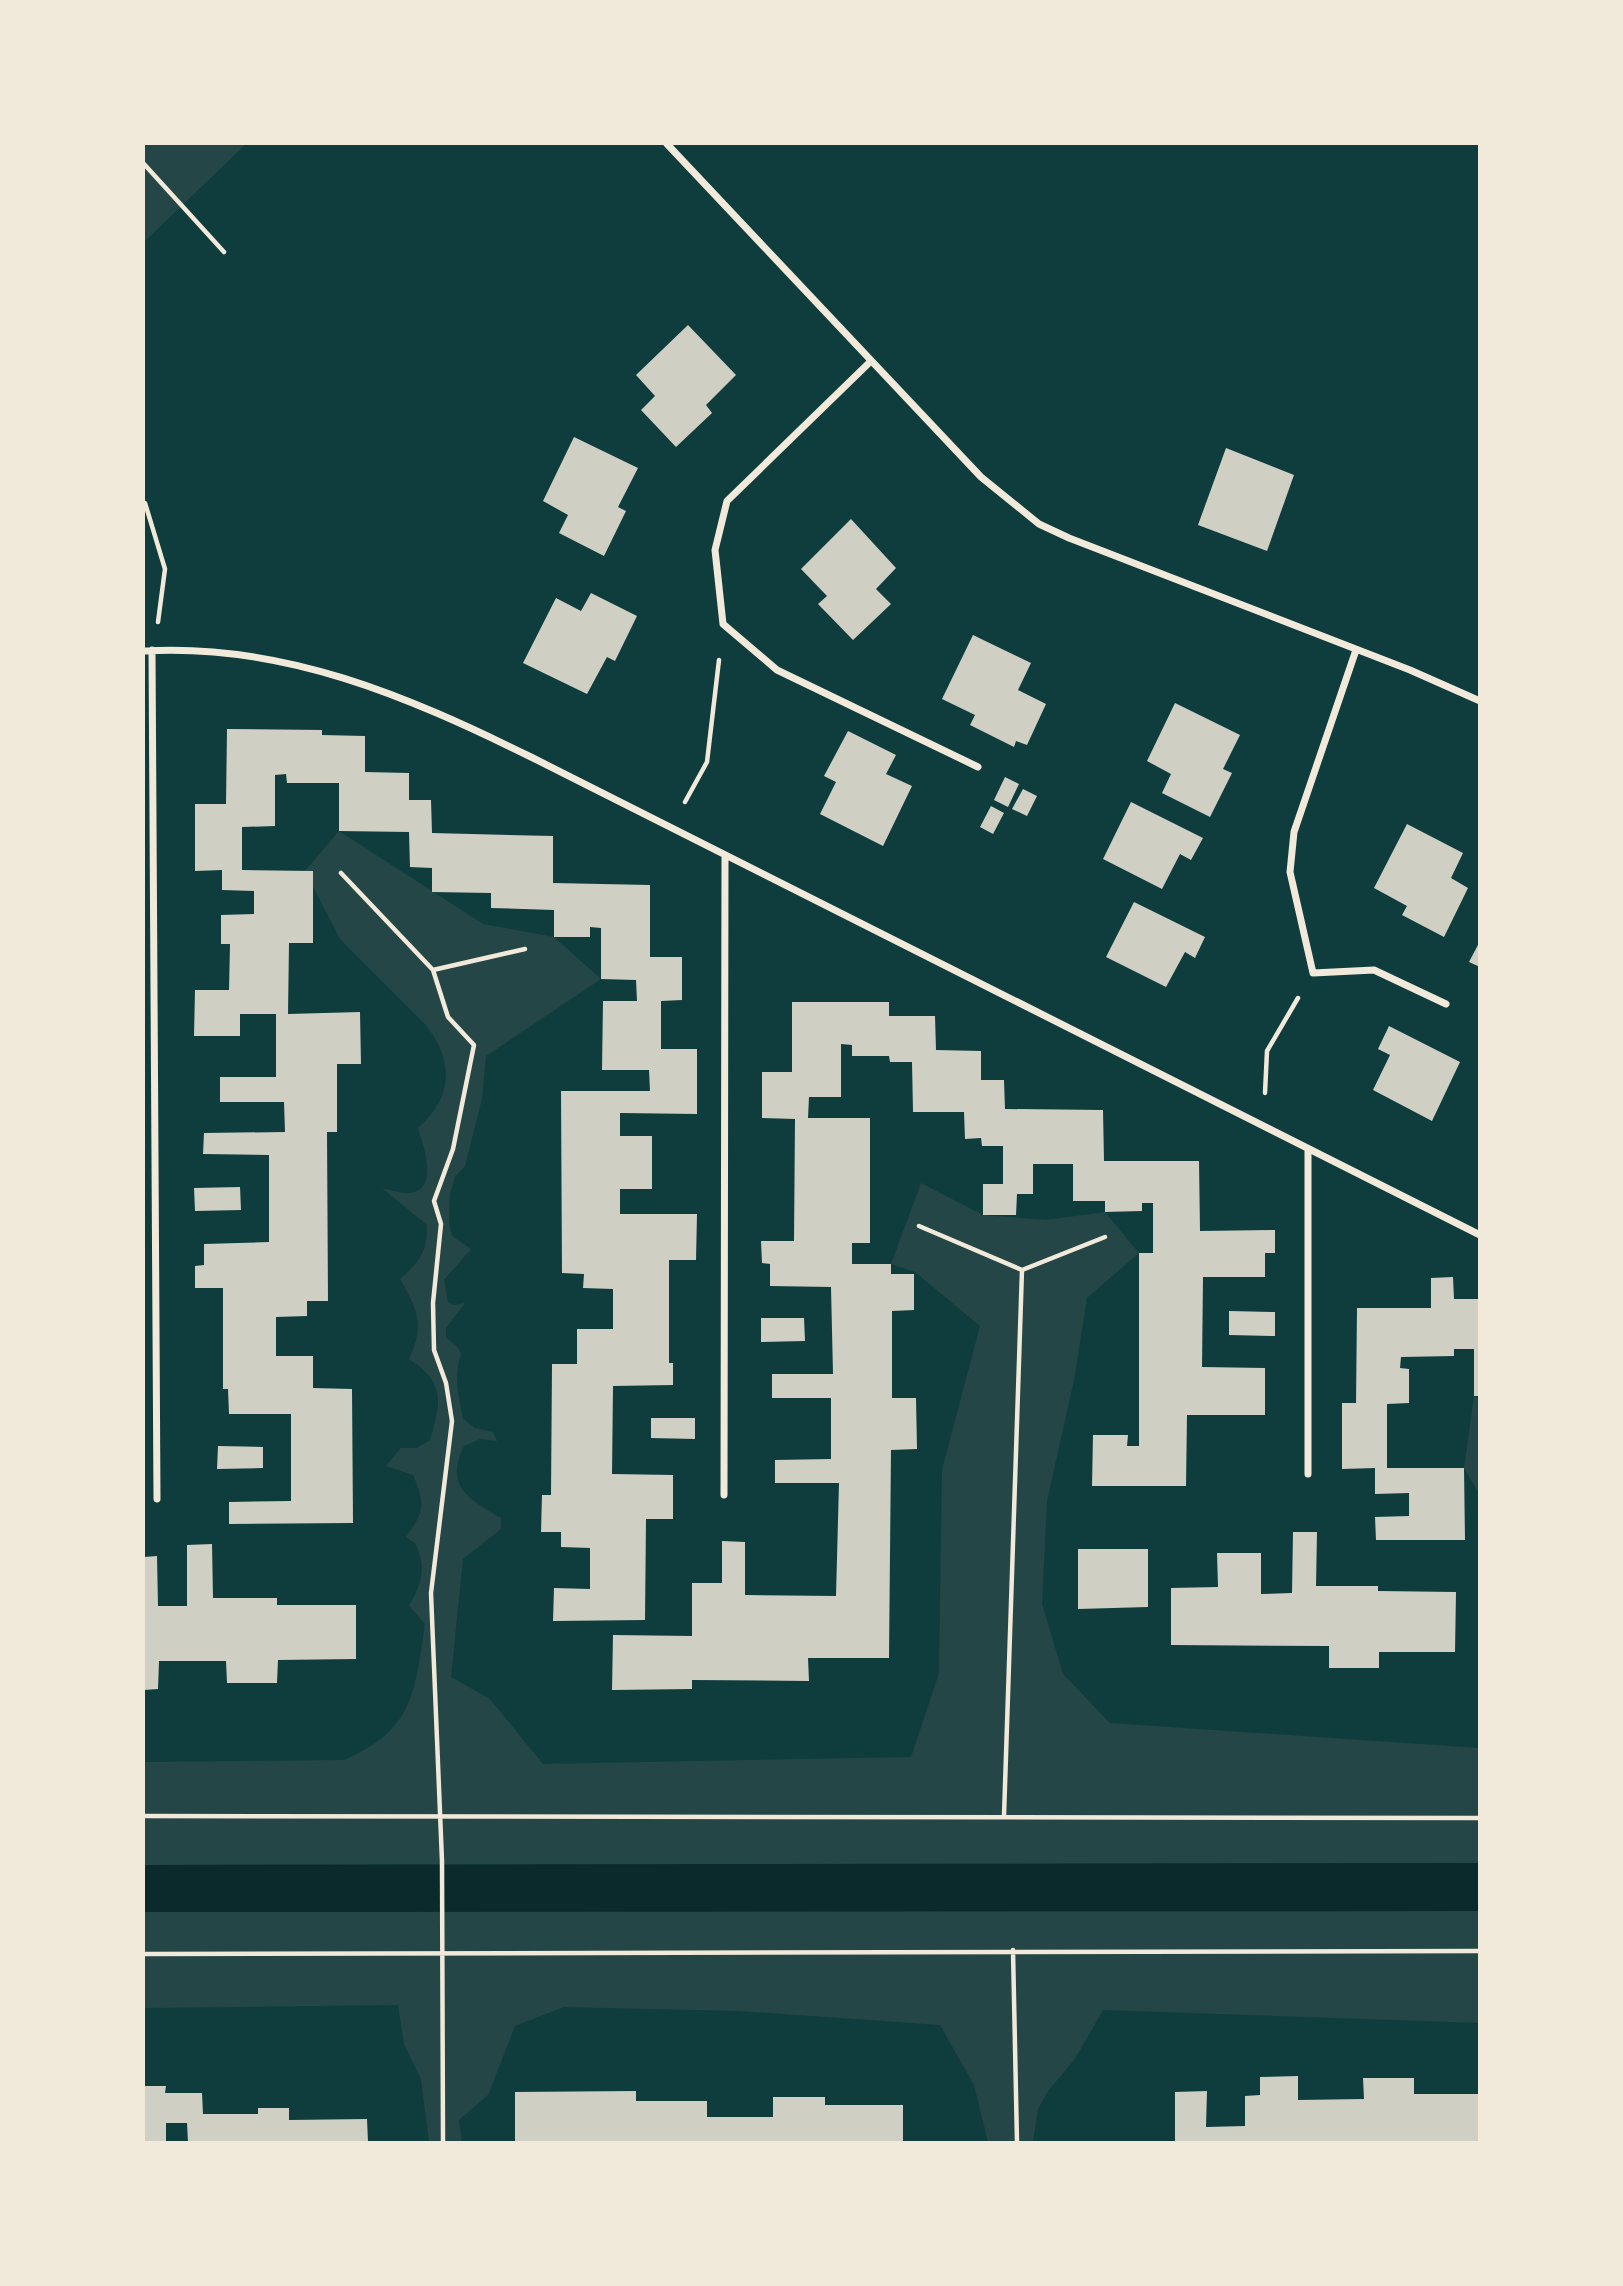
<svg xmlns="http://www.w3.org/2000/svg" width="1623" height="2286" font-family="'DejaVu Sans',sans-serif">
  <rect width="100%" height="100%" fill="#0f3d3e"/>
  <path fill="#244646" d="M 144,144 L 246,144 L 144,242 Z
    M 339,831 L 483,924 L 554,937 L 601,979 L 486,1056 L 482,1099 L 465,1166 L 455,1177 L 450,1193 L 449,1222 L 452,1236 L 471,1249 L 444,1280 L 448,1302 L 454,1305 L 465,1303 L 446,1328 L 446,1338 L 457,1346 L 461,1354 C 453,1376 459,1396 463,1419 L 475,1428 L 493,1432 L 497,1441 L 480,1439 L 464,1446 C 444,1487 469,1499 501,1518 L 501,1529 L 463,1559 L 451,1677 L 490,1699 L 543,1764 L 911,1757 L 939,1673 L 942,1470 L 980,1326 L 915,1272 L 891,1264 L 921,1183 L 983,1215 L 1046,1220 L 1105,1212 L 1139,1253 L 1087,1298 L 1074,1380 L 1047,1501 L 1042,1604 L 1063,1674 L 1110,1723 L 1479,1748 L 1479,1863 L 144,1865 L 144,1762 L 344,1760 C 414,1730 415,1692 425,1624 L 409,1606 C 422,1583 427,1567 415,1543 L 406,1537 C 424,1512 426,1504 413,1475 L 386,1466 L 401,1448 L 417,1448 L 430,1440 C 441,1402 446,1383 409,1359 C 425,1324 418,1311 400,1279 C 419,1263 428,1251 427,1225 L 382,1188 C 390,1190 402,1194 410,1193 C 440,1189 423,1145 418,1128 C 454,1097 454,1060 425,1024 L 340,939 L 305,871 Z
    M 1474,1396 L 1479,1399 L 1479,1494 L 1464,1468 Z
    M 1479,1911 L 1479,2023 L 1103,2010 L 1075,2059 L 1048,2091 L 1038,2109 L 1033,2142 L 988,2142 L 974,2085 L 940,2025 L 739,2011 L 564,2007 L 515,2026 L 488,2095 L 459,2120 L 462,2142 L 429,2142 L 421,2079 L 404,2044 L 398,2005 L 144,2008 L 144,1912 Z"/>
  <path fill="#0a2a2b" d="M 1479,1863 L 1480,1911 L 144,1912 L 144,1865 Z"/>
  <path fill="#cfcfc3" d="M 688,325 L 736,375 L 706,405 L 712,413 L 676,447 L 641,410 L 655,396 L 636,375 Z
    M 574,437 L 638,468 L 618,507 L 626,511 L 604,556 L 559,533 L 568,515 L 543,501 Z
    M 1226,448 L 1294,475 L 1267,551 L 1198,525 Z
    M 851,519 L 896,568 L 876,589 L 891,604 L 853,640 L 818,604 L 827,596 L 801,569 Z
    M 591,593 L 637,616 L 615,661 L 607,657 L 587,694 L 523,663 L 556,598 L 581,611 Z
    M 973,635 L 1031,663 L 1018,690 L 1046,704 L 1027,745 L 1016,741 L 1014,747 L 970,725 L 975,715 L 942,699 Z
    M 1175,703 L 1240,735 L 1223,769 L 1232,773 L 1210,817 L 1162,793 L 1171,774 L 1147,761 Z
    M 227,729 L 322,730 L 322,735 L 365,736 L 365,772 L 409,773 L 409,800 L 431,800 L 432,833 L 553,836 L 553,883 L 650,885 L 650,957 L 682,957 L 682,1000 L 661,1001 L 661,1049 L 697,1049 L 697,1114 L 620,1113 L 620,1136 L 652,1136 L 652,1189 L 620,1189 L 620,1214 L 697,1214 L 696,1260 L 669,1260 L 669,1363 L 673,1363 L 673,1385 L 613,1386 L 612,1474 L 673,1475 L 673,1519 L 646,1519 L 645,1620 L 553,1621 L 554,1588 L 590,1589 L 590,1548 L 561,1547 L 561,1532 L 541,1532 L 542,1495 L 551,1495 L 552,1364 L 577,1364 L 577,1329 L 613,1329 L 613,1289 L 583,1288 L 584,1274 L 562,1273 L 561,1091 L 650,1091 L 649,1070 L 602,1070 L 603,1001 L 637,1001 L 636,980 L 601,979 L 601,928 L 590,927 L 590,937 L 554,937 L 554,910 L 491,908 L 491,893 L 432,892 L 432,868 L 410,867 L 409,832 L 339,831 L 339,783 L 287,783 L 286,774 L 275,775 L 275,826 L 242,827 L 242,870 L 313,871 L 313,943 L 289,943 L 288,1014 L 360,1012 L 361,1064 L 337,1064 L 337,1132 L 327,1132 L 328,1301 L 307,1301 L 307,1316 L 276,1317 L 276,1356 L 313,1356 L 313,1388 L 352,1389 L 353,1523 L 229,1524 L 229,1502 L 291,1501 L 291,1414 L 229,1414 L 228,1389 L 223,1389 L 223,1288 L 195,1288 L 195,1266 L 204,1265 L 204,1244 L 269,1242 L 269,1155 L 203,1154 L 204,1133 L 285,1132 L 284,1102 L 220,1102 L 220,1077 L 276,1077 L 276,1014 L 240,1014 L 240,1036 L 194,1036 L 195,990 L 229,990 L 230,944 L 221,944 L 221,915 L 254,914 L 254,891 L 222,890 L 222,870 L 195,871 L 195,804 L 226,804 Z
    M 848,731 L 896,755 L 886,774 L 912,786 L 883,846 L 820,814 L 836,782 L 824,776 Z
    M 1005,777 L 1019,784 L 1008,807 L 994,800 Z
    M 1023,789 L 1037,796 L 1027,816 L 1012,809 Z
    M 1131,802 L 1203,838 L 1191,860 L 1180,854 L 1162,889 L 1103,859 Z
    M 991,806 L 1004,813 L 993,834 L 980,827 Z
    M 1407,824 L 1463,853 L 1451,878 L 1468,888 L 1444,937 L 1402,915 L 1407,906 L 1374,888 Z
    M 1134,902 L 1205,937 L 1195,958 L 1185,952 L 1166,987 L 1106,957 Z
    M 1480,941 L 1480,967 L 1469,962 Z
    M 792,1002 L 889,1002 L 889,1016 L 935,1016 L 936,1050 L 981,1051 L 981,1080 L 1004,1080 L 1005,1109 L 1103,1110 L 1104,1161 L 1199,1161 L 1200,1231 L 1275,1230 L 1275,1253 L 1265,1253 L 1265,1277 L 1203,1277 L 1202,1367 L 1265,1368 L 1265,1415 L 1187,1415 L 1186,1486 L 1092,1486 L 1093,1435 L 1128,1435 L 1127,1446 L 1139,1446 L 1139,1253 L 1153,1253 L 1153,1203 L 1142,1203 L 1142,1211 L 1105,1212 L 1105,1201 L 1073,1201 L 1073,1164 L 1033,1164 L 1033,1194 L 1017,1194 L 1016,1215 L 983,1215 L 983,1184 L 1003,1184 L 1003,1146 L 982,1146 L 981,1138 L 965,1139 L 964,1112 L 913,1112 L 912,1062 L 890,1062 L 889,1056 L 852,1056 L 852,1045 L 841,1044 L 841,1097 L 809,1097 L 808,1118 L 870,1118 L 870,1243 L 852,1243 L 852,1264 L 891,1264 L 891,1274 L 914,1274 L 914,1310 L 892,1311 L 892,1398 L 916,1398 L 917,1449 L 891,1450 L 889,1658 L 808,1658 L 809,1681 L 692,1680 L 692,1689 L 612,1690 L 613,1635 L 692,1636 L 692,1583 L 722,1583 L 722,1541 L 745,1542 L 745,1595 L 836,1596 L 839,1483 L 775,1483 L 775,1460 L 831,1459 L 831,1398 L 772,1398 L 772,1374 L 833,1374 L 831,1287 L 770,1286 L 770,1264 L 762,1263 L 761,1241 L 794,1241 L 795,1119 L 762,1118 L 762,1072 L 792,1072 Z
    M 1389,1026 L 1460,1062 L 1432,1121 L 1373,1090 L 1390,1055 L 1378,1049 Z
    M 240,1187 L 241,1210 L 195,1211 L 194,1188 Z
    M 1453,1277 L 1454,1299 L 1480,1299 L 1480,1396 L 1474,1396 L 1474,1349 L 1454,1349 L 1454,1356 L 1401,1357 L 1400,1368 L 1409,1369 L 1409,1403 L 1387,1404 L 1387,1468 L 1464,1468 L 1465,1540 L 1376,1540 L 1375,1517 L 1409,1516 L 1409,1493 L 1375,1494 L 1375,1468 L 1342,1469 L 1342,1403 L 1356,1403 L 1357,1308 L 1431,1308 L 1431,1278 Z
    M 1229,1311 L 1275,1312 L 1275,1336 L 1229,1335 Z
    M 761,1318 L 804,1318 L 805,1341 L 761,1342 Z
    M 651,1418 L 695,1418 L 695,1439 L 651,1438 Z
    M 218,1446 L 263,1447 L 263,1468 L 217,1469 Z
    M 1293,1532 L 1317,1532 L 1316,1586 L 1378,1586 L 1378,1591 L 1456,1592 L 1455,1652 L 1379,1652 L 1379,1668 L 1329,1668 L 1329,1646 L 1171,1645 L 1171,1588 L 1218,1587 L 1217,1553 L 1261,1553 L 1261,1594 L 1292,1593 Z
    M 212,1544 L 213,1598 L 277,1598 L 277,1605 L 356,1605 L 356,1659 L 278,1660 L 277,1683 L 227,1683 L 226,1661 L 159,1661 L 158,1689 L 144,1690 L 144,1557 L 157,1556 L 158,1606 L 187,1606 L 187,1545 Z
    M 1078,1549 L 1148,1549 L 1148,1607 L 1078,1609 Z
    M 1298,2076 L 1298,2100 L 1364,2099 L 1363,2078 L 1414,2078 L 1414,2094 L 1480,2094 L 1480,2142 L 1175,2142 L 1175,2092 L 1207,2091 L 1206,2127 L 1245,2126 L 1245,2096 L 1260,2095 L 1260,2077 Z
    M 144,2086 L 166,2086 L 165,2093 L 202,2093 L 203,2114 L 258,2114 L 258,2108 L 289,2108 L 289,2120 L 367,2119 L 368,2142 L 188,2142 L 187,2123 L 166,2123 L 166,2142 L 144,2142 Z
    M 636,2091 L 636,2101 L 707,2101 L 707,2117 L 773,2117 L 773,2097 L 825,2097 L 825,2105 L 903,2105 L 903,2142 L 515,2142 L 515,2092 Z"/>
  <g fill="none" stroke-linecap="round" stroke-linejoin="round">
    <path stroke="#f1e9da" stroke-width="4.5" d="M 144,164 L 224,252
      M 145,503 L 165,569 L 158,622
      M 685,802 L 707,762 L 719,660
      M 341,873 L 433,970 L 448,1017 L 474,1045 L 453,1149 L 434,1201 L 441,1224 L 433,1303 L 434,1350 L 446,1383 L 452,1421 L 431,1593 L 442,1861 L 443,2142
      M 433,970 L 525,949
      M 1265,1093 L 1267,1051 L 1298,998
      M 919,1226 L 1022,1270 L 1004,1816
      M 1022,1270 L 1105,1237
      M 144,1816 L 1480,1818
      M 1013,1950 L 1017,2142
      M 144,1954 L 1480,1951"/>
    <path stroke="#f1e9da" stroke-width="7" d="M 667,144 L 981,477 L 1039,524 L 1069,538 L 1410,670 L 1480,701
      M 871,361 L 727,501 L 715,550 L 723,624 L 777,670 L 978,767
      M 152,650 L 157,1499
      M 1356,650 L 1294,832 L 1290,872 L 1313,973 L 1374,970 L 1446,1004
      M 144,651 C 284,643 407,696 531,757 L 1480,1235
      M 1308,1151 L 1308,1474
      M 724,1495 L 725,855"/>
  </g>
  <rect width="1623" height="2286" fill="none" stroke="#f1e9da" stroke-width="290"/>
</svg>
